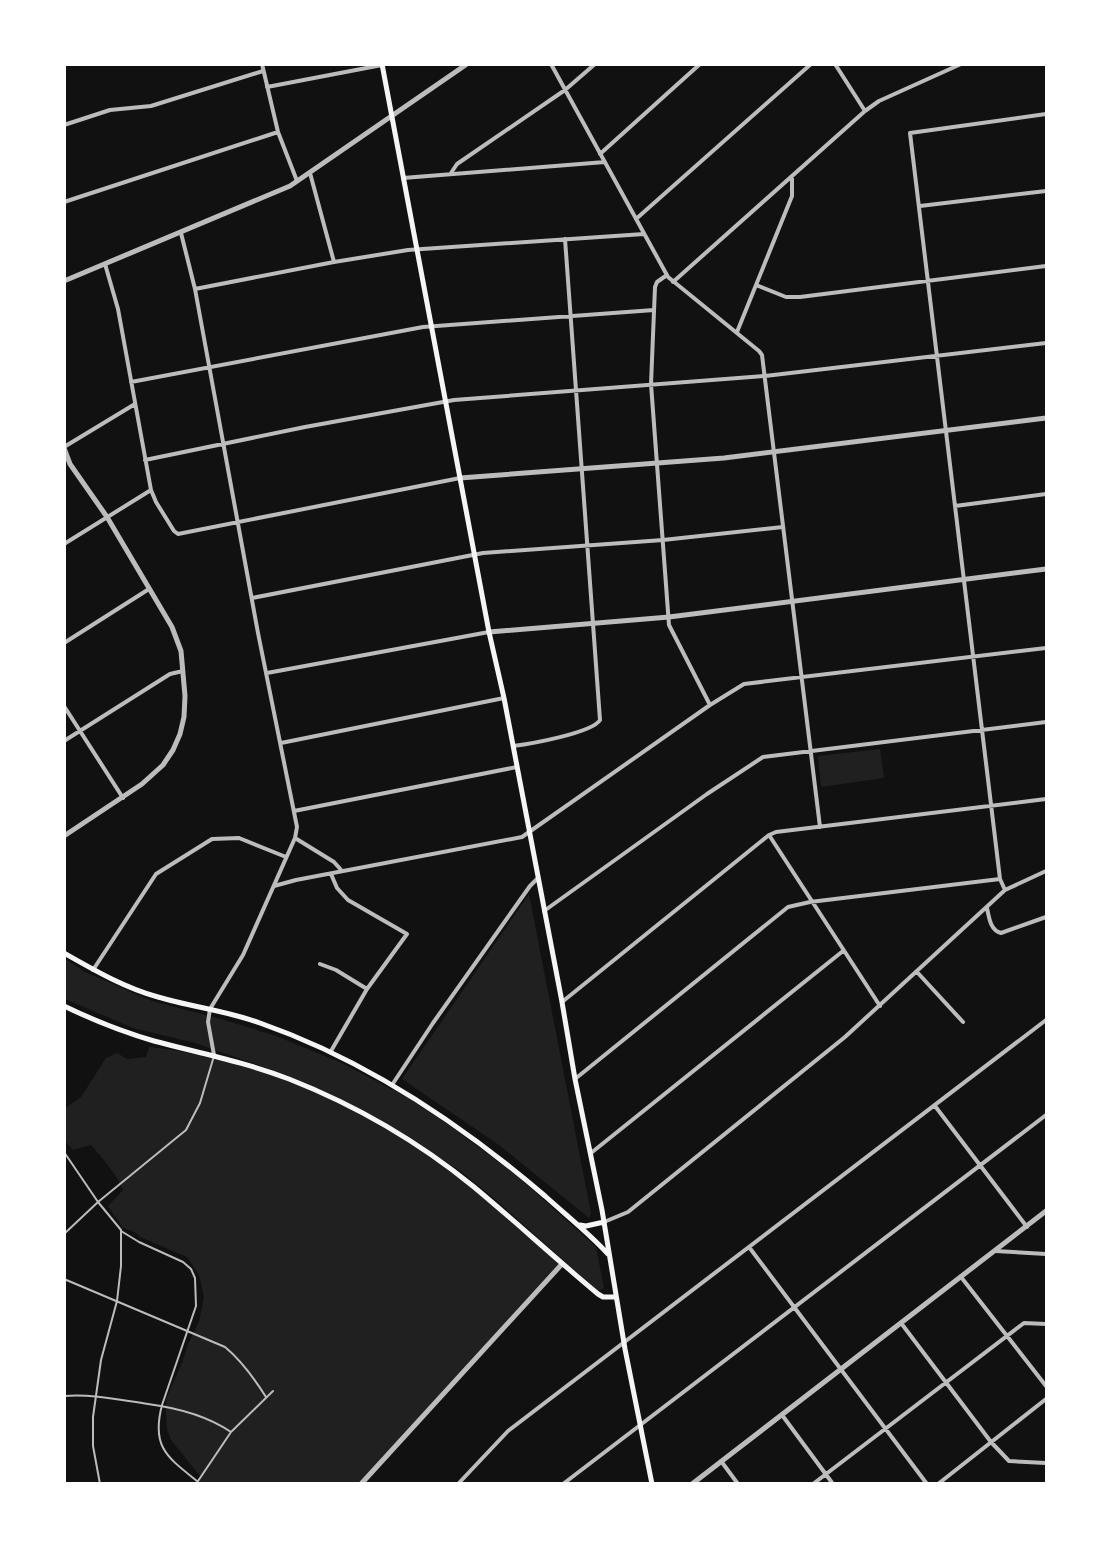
<svg xmlns="http://www.w3.org/2000/svg" width="1111" height="1548" font-family="Bitter,serif">
  <rect width="100%" height="100%" fill="#111"/>
  <path fill="#202020" d="M 880,749 L 884,778 L 821,787 L 818,756 Z
    M 529,894 L 591,1213 L 589,1218 L 499,1145 L 402,1079 Z
    M 64,958 L 85,972 L 152,1001 L 221,1019 L 276,1036 L 342,1063 L 408,1098 L 449,1125 L 516,1175 L 596,1247 L 604,1288 L 598,1291 L 496,1200 L 459,1170 L 339,1098 L 287,1075 L 195,1043 L 133,1028 L 65,999 Z
    M 149,1047 L 174,1050 L 264,1070 L 319,1090 L 409,1142 L 451,1171 L 560,1262 L 359,1483 L 199,1483 L 200,1476 L 171,1440 L 167,1429 L 166,1416 L 166,1399 L 182,1363 L 188,1344 L 199,1322 L 204,1297 L 199,1275 L 187,1257 L 140,1237 L 136,1233 L 122,1227 L 108,1206 L 123,1190 C 116,1173 103,1159 91,1145 L 73,1150 L 64,1140 L 64,1109 L 81,1097 L 106,1058 L 117,1053 L 127,1059 L 146,1057 Z"/>
  <g fill="none" stroke-linecap="round" stroke-linejoin="round">
    <path stroke="#bcbcbc" stroke-width="2" d="M 64,1152 L 98,1202 L 121,1230 L 121,1266 L 117,1301 L 101,1360 L 93,1417 L 93,1446 L 100,1484
      M 121,1231 L 139,1242 L 183,1262 L 191,1269 L 195,1278 L 196,1306 L 162,1405 C 151,1447 167,1457 197,1481
      M 64,1234 L 98,1202 L 186,1130 L 200,1103 L 214,1056
      M 64,1279 L 225,1347 C 242,1361 254,1378 266,1397
      M 64,1396 C 94,1394 120,1400 148,1404 C 178,1408 206,1415 231,1432
      M 196,1484 L 231,1432 L 273,1391"/>
    <path stroke="#bcbcbc" stroke-width="4" d="M 262,64 L 278,132 L 297,181
      M 551,64 L 668,277 L 759,351 L 762,355 L 820,827
      M 835,64 L 865,111
      M 267,87 L 382,65
      M 64,125 L 110,110 L 151,106 L 263,71
      M 600,154 L 700,64
      M 310,173 L 334,262
      M 451,173 L 457,164 L 565,90 L 595,64
      M 403,178 L 605,162
      M 64,202 L 278,132
      M 920,206 L 1046,191
      M 636,219 L 811,64
      M 181,233 L 195,289 L 258,633 L 297,827 L 295,838 L 243,955 L 210,1009 L 208,1022 L 214,1055
      M 105,264 L 118,309 L 151,490 L 156,502 L 174,531 L 178,534 L 460,478
      M 667,275 L 657,282 L 655,287 L 651,384 L 669,625 L 710,705
      M 673,282 L 865,111 L 879,101 L 961,64
      M 756,285 L 786,297 L 800,297 L 1046,266
      M 195,289 L 334,262 L 408,250 L 644,234
      M 737,332 L 792,196 L 792,178
      M 131,382 L 423,327 L 654,310
      M 64,447 L 135,404
      M 145,460 L 305,427 L 454,400 L 765,376 L 1046,343
      M 955,506 L 1046,494
      M 64,544 L 151,490
      M 252,598 L 483,553 L 663,540 L 783,527
      M 64,643 L 149,589
      M 267,673 L 489,632
      M 64,706 L 123,798
      M 64,741 L 170,674 L 183,671
      M 281,743 L 504,698
      M 513,746 C 530,744 592,733 600,720 L 565,239
      M 294,811 L 517,767
      M 769,835 L 880,1006
      M 295,838 L 334,862 L 342,871
      M 274,886 L 296,880 L 522,837 L 710,705 L 744,684 L 1046,648
      M 1005,890 L 1000,879 L 910,133 L 1046,114
      M 987,908 C 989,917 990,930 1001,933 L 1046,917
      M 544,911 L 707,794 L 763,757 L 1046,722
      M 320,964 L 336,970 L 367,989
      M 93,970 L 156,874 L 212,839 L 239,838 L 286,857
      M 917,972 L 963,1022
      M 562,1002 L 769,835 L 776,832 L 1046,799
      M 331,1051 L 367,989 L 407,934 L 348,900 L 337,888 L 331,874
      M 575,1079 L 788,907 L 810,902 L 1000,879
      M 392,1085 L 433,1023 L 530,886 L 537,879
      M 935,1106 L 1027,1227
      M 591,1153 L 843,951
      M 604,1222 L 628,1212 L 845,1037 L 1005,890 L 1046,871
      M 749,1247 L 927,1484
      M 995,1251 L 1046,1254
      M 961,1277 L 1046,1386
      M 901,1323 L 991,1442 L 1009,1461 L 1046,1463
      M 782,1415 L 833,1484
      M 721,1461 L 738,1484
      M 458,1484 L 508,1431 L 1046,1020
      M 563,1484 L 1046,1115
      M 813,1484 L 1024,1323 L 1046,1324
      M 938,1484 L 1046,1399"/>
    <path stroke="#bcbcbc" stroke-width="5" d="M 64,281 L 290,186 L 467,64
      M 64,448 L 70,464 L 107,517 L 172,627 L 181,651 L 185,696 L 184,717 L 180,734 L 173,750 L 163,765 L 142,784 L 64,836
      M 460,478 L 724,458 L 1046,418
      M 489,632 L 669,617 L 1046,569
      M 361,1484 L 562,1264
      M 692,1484 L 1046,1211"/>
    <path stroke="#f5f5f5" stroke-width="5" d="M 382,64 L 489,632 L 504,698 L 562,1002 L 575,1079 L 602,1210 L 625,1349 L 652,1484
      M 64,953 C 94,970 125,988 158,997 C 192,1007 227,1011 260,1023 C 366,1060 460,1123 545,1196 C 566,1215 589,1233 608,1254
      M 64,1006 C 93,1020 123,1032 154,1041 C 199,1053 245,1062 289,1079 C 355,1105 420,1143 474,1187 C 516,1222 556,1259 598,1294 L 603,1297 L 616,1297
      M 580,1225 L 586,1226 L 604,1222"/>
  </g>
  <rect width="1111" height="1548" fill="none" stroke="#ffffff" stroke-width="132"/>
</svg>
